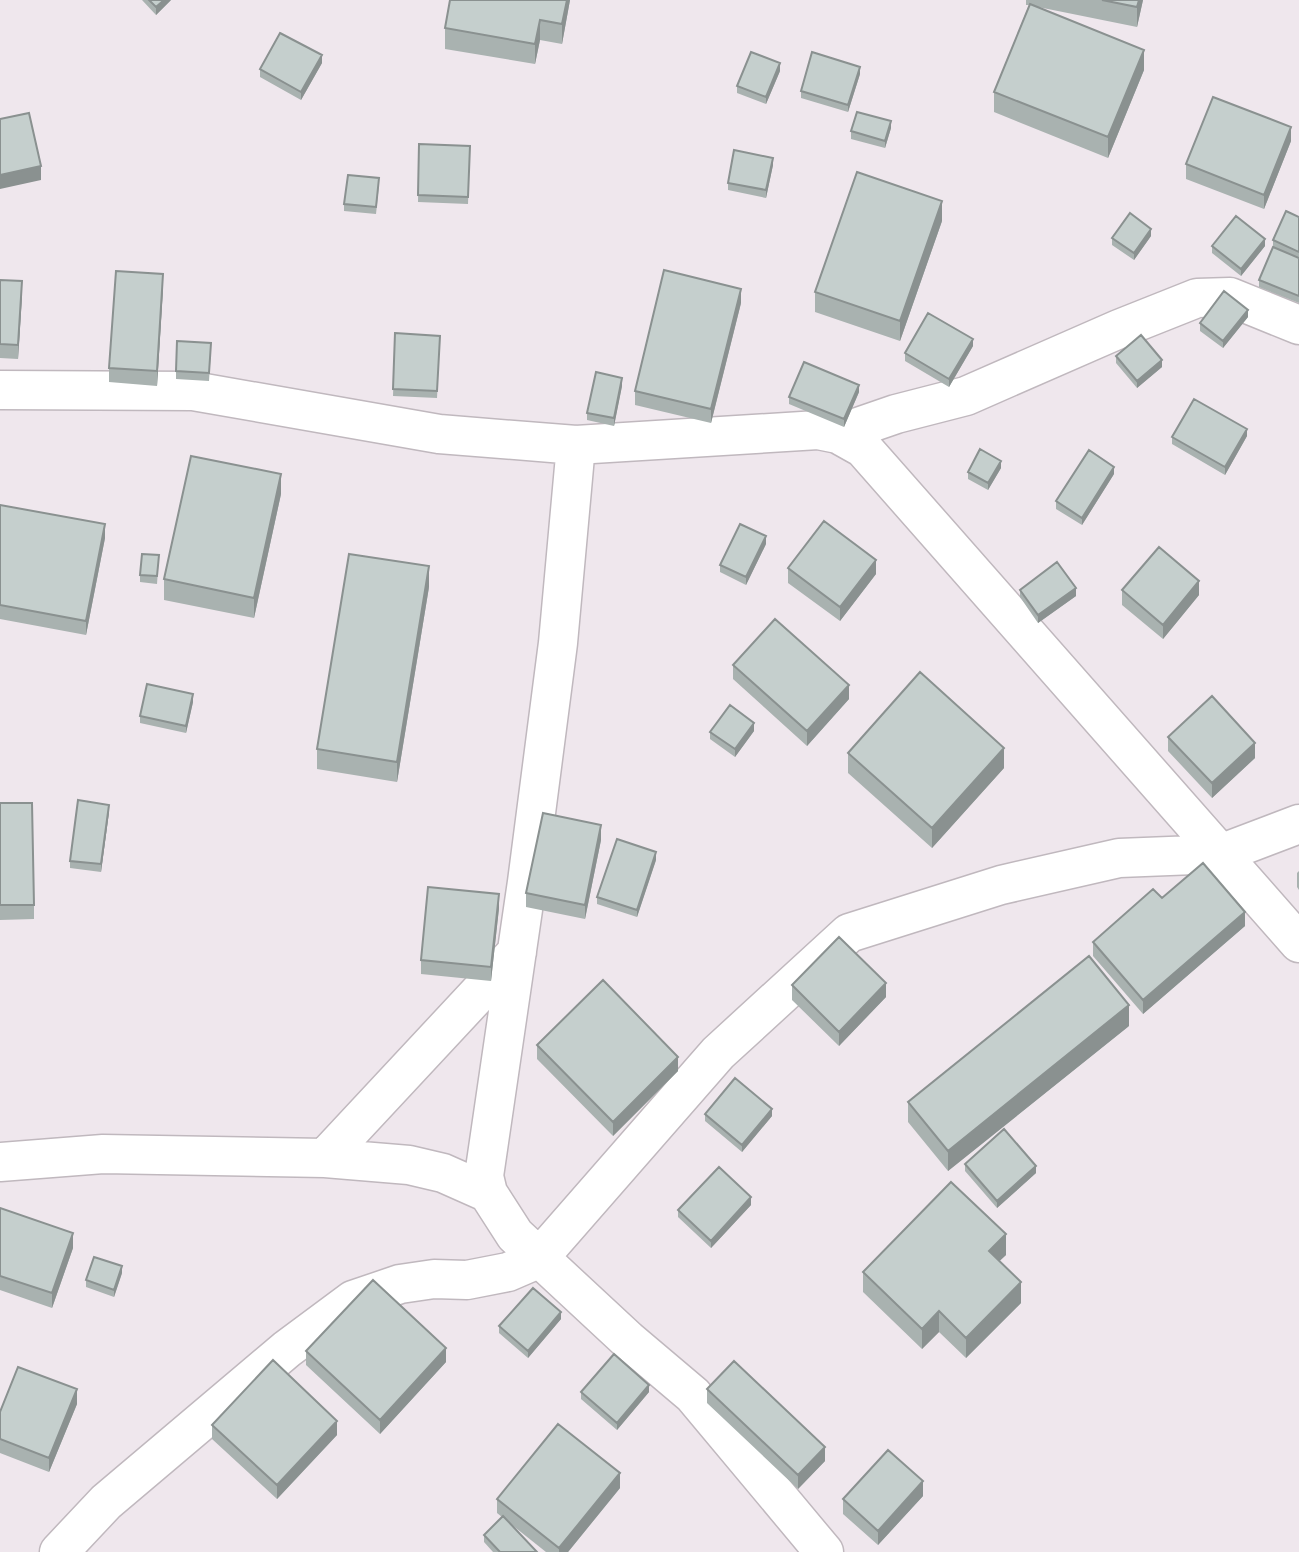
<svg xmlns="http://www.w3.org/2000/svg" width="1299" height="1552" font-family="Figtree,sans-serif">
  <rect width="100%" height="100%" fill="#efe7ed"/>
  <g fill="none" stroke-linecap="round" stroke-linejoin="round">
    <defs>
      <path id="street" d="M 0,390 L 193,391 L 439,434 L 576,445 L 818,430 L 838,434 L 863,448 L 1299,943
        M 838,434 L 896,414 L 966,396 L 1119,329 L 1197,298 L 1230,297 L 1299,325
        M 576,445 L 558,643 L 527,882 L 484,1176 L 488,1193 L 515,1235 L 628,1340 L 693,1395 L 824,1552
        M 325,1158 L 517,952
        M 0,1162 L 103,1154 L 325,1158 L 409,1165 L 443,1173 L 488,1193
        M 59,1552 L 106,1502 L 287,1349 L 353,1300 L 400,1284 L 434,1279 L 467,1280 L 508,1272 L 538,1259 L 718,1053 L 849,933 L 1001,885 L 1119,858 L 1220,854 L 1299,824"/>
    </defs>
    <use href="#street" stroke="#c0b8be" stroke-width="41"/>
    <use href="#street" stroke="#fff" stroke-width="38"/>
  </g>
  <path fill="#a9b2b0" d="M 142,0 L 171,0 L 156,15 Z
    M 450,0 L 570,0 L 562,44 L 540,40 L 535,64 L 445,49 L 445,28 Z
    M 1026,0 L 1143,0 L 1137,27 L 1038,7 L 1144,70 L 1108,158 L 994,112 L 994,92 L 1029,5 L 1026,5 Z
    M 322,63 L 301,100 L 260,77 L 260,69 Z
    M 780,71 L 766,104 L 737,93 L 737,86 Z
    M 860,74 L 848,112 L 801,98 L 801,91 Z
    M 891,128 L 885,148 L 851,139 L 851,131 Z
    M 1291,141 L 1264,209 L 1186,179 L 1186,164 Z
    M 419,144 L 470,146 L 468,204 L 418,202 Z
    M 773,165 L 766,198 L 728,190 L 728,183 Z
    M 379,185 L 376,214 L 344,211 L 344,204 Z
    M 1299,217 L 1299,303 L 1259,287 L 1259,280 L 1273,247 L 1273,240 Z
    M 942,221 L 900,341 L 815,312 L 815,292 Z
    M 1151,236 L 1134,260 L 1112,245 L 1112,238 Z
    M 1212,246 L 1265,246 L 1241,276 L 1212,253 Z
    M 0,280 L 22,295 L 18,359 L 0,358 Z
    M 163,288 L 157,386 L 109,382 L 109,368 Z
    M 741,303 L 711,423 L 635,405 L 635,391 Z
    M 1248,317 L 1223,348 L 1200,331 L 1200,323 Z
    M 395,333 L 440,336 L 437,398 L 393,396 Z
    M 973,346 L 949,387 L 905,361 L 905,353 Z
    M 211,350 L 209,381 L 176,379 L 176,371 Z
    M 1116,356 L 1162,367 L 1137,388 L 1116,363 Z
    M 622,386 L 614,426 L 587,420 L 587,413 Z
    M 859,392 L 844,427 L 789,404 L 789,397 Z
    M 1247,436 L 1225,475 L 1172,444 L 1172,437 Z
    M 1001,468 L 988,490 L 968,479 L 968,472 Z
    M 1114,474 L 1082,525 L 1056,509 L 1056,501 Z
    M 281,494 L 254,618 L 164,600 L 164,579 Z
    M 0,505 L 105,538 L 86,635 L 0,619 Z
    M 766,544 L 746,585 L 720,572 L 720,565 Z
    M 159,555 L 157,584 L 140,582 L 140,575 Z
    M 788,568 L 876,574 L 840,621 L 788,583 Z
    M 429,587 L 397,782 L 317,769 L 317,749 Z
    M 1020,590 L 1076,596 L 1038,623 L 1020,597 Z
    M 1122,590 L 1199,595 L 1163,639 L 1122,605 Z
    M 733,665 L 849,699 L 807,746 L 733,679 Z
    M 193,702 L 186,733 L 140,723 L 140,716 Z
    M 754,731 L 735,757 L 710,739 L 710,732 Z
    M 1168,737 L 1255,758 L 1212,798 L 1168,751 Z
    M 848,753 L 1004,768 L 932,848 L 848,773 Z
    M 0,803 L 34,905 L 34,919 L 0,920 Z
    M 109,812 L 101,872 L 70,868 L 70,861 Z
    M 601,840 L 585,919 L 526,907 L 526,893 Z
    M 656,860 L 637,917 L 597,904 L 597,897 Z
    M 1299,871 L 1299,890 L 1297,887 L 1297,873 Z
    M 1162,898 L 1245,926 L 1143,1014 L 1093,956 L 1093,942 Z
    M 499,908 L 491,981 L 421,974 L 421,960 Z
    M 792,985 L 886,997 L 839,1046 L 792,1000 Z
    M 1129,1026 L 948,1171 L 908,1122 L 908,1102 Z
    M 537,1045 L 678,1071 L 613,1136 L 537,1059 Z
    M 705,1114 L 772,1116 L 742,1152 L 705,1121 Z
    M 965,1164 L 1036,1173 L 997,1208 L 965,1171 Z
    M 751,1205 L 711,1248 L 678,1217 L 678,1210 Z
    M 0,1208 L 73,1248 L 52,1308 L 0,1290 Z
    M 1006,1255 L 999,1261 L 1021,1303 L 966,1358 L 939,1332 L 922,1349 L 863,1292 L 863,1272 Z
    M 122,1273 L 114,1297 L 86,1287 L 86,1280 Z
    M 561,1319 L 528,1358 L 499,1333 L 499,1326 Z
    M 306,1351 L 446,1362 L 380,1434 L 306,1365 Z
    M 707,1389 L 825,1461 L 798,1489 L 707,1403 Z
    M 581,1392 L 649,1392 L 617,1430 L 581,1399 Z
    M 77,1404 L 49,1472 L 0,1453 L 0,1412 Z
    M 212,1425 L 337,1435 L 277,1499 L 212,1439 Z
    M 620,1488 L 568,1552 L 546,1552 L 507,1521 L 537,1552 L 493,1552 L 484,1542 L 484,1535 L 502,1517 L 497,1513 L 497,1499 Z
    M 923,1496 L 878,1545 L 843,1514 L 843,1499 Z"/>
  <path fill="#8a9190" d="M 164,0 L 171,0 L 156,15 L 156,7 Z
    M 567,0 L 570,0 L 562,44 L 562,24 Z
    M 1139,0 L 1143,0 L 1137,27 L 1137,7 Z
    M 540,20 L 540,40 L 535,64 L 535,44 Z
    M 1144,50 L 1144,70 L 1108,158 L 1108,137 Z
    M 322,55 L 322,63 L 301,100 L 301,92 Z
    M 780,63 L 780,71 L 766,104 L 766,97 Z
    M 860,67 L 860,74 L 848,112 L 848,105 Z
    M 891,121 L 891,128 L 885,148 L 885,141 Z
    M 1291,127 L 1291,141 L 1264,209 L 1264,195 Z
    M 773,158 L 773,165 L 766,198 L 766,190 Z
    M 41,166 L 41,180 L 0,189 L 0,175 Z
    M 942,201 L 942,221 L 900,341 L 900,321 Z
    M 1151,229 L 1151,236 L 1134,260 L 1134,253 Z
    M 1265,239 L 1265,246 L 1241,276 L 1241,269 Z
    M 163,274 L 163,288 L 157,386 L 157,371 Z
    M 22,281 L 22,295 L 18,359 L 18,345 Z
    M 741,289 L 741,303 L 711,423 L 711,409 Z
    M 1248,310 L 1248,317 L 1223,348 L 1223,341 Z
    M 973,339 L 973,346 L 949,387 L 949,379 Z
    M 1162,360 L 1162,367 L 1137,388 L 1137,381 Z
    M 622,378 L 622,386 L 614,426 L 614,418 Z
    M 859,385 L 859,392 L 844,427 L 844,419 Z
    M 1247,429 L 1247,436 L 1225,475 L 1225,467 Z
    M 1001,461 L 1001,468 L 988,490 L 988,483 Z
    M 1114,467 L 1114,474 L 1082,525 L 1082,518 Z
    M 281,474 L 281,494 L 254,618 L 254,598 Z
    M 105,524 L 105,538 L 86,635 L 86,621 Z
    M 766,536 L 766,544 L 746,585 L 746,577 Z
    M 876,560 L 876,574 L 840,621 L 840,607 Z
    M 429,566 L 429,587 L 397,782 L 397,762 Z
    M 1199,581 L 1199,595 L 1163,639 L 1163,625 Z
    M 1076,588 L 1076,596 L 1038,623 L 1038,615 Z
    M 849,685 L 849,699 L 807,746 L 807,731 Z
    M 193,694 L 193,702 L 186,733 L 186,726 Z
    M 754,723 L 754,731 L 735,757 L 735,749 Z
    M 1255,743 L 1255,758 L 1212,798 L 1212,783 Z
    M 1004,748 L 1004,768 L 932,848 L 932,828 Z
    M 109,805 L 109,812 L 101,872 L 101,864 Z
    M 601,825 L 601,840 L 585,919 L 585,905 Z
    M 656,852 L 656,860 L 637,917 L 637,910 Z
    M 499,894 L 499,908 L 491,981 L 491,967 Z
    M 1245,912 L 1245,926 L 1143,1014 L 1143,1000 Z
    M 886,983 L 886,997 L 839,1046 L 839,1032 Z
    M 1129,1005 L 1129,1026 L 948,1171 L 948,1151 Z
    M 678,1057 L 678,1071 L 613,1136 L 613,1122 Z
    M 772,1109 L 772,1116 L 742,1152 L 742,1145 Z
    M 1036,1166 L 1036,1173 L 997,1208 L 997,1201 Z
    M 751,1197 L 751,1205 L 711,1248 L 711,1241 Z
    M 73,1233 L 73,1248 L 52,1308 L 52,1293 Z
    M 1006,1234 L 1006,1255 L 989,1271 L 989,1251 Z
    M 122,1266 L 122,1273 L 114,1297 L 114,1290 Z
    M 1021,1282 L 1021,1303 L 966,1358 L 966,1338 Z
    M 939,1311 L 939,1332 L 922,1349 L 922,1329 Z
    M 561,1312 L 561,1319 L 528,1358 L 528,1351 Z
    M 446,1348 L 446,1362 L 380,1434 L 380,1420 Z
    M 649,1385 L 649,1392 L 617,1430 L 617,1423 Z
    M 77,1389 L 77,1404 L 49,1472 L 49,1458 Z
    M 337,1421 L 337,1435 L 277,1499 L 277,1485 Z
    M 825,1447 L 825,1461 L 798,1489 L 798,1475 Z
    M 620,1473 L 620,1488 L 568,1552 L 559,1552 L 559,1548 Z
    M 923,1481 L 923,1496 L 878,1545 L 878,1531 Z"/>
  <path fill="#c5cfcd" stroke="#8a9190" stroke-width="2" d="M 149,0 L 164,0 L 156,7 Z
    M 450,0 L 567,0 L 562,24 L 540,20 L 535,44 L 445,28 Z
    M 1102,0 L 1139,0 L 1137,7 Z
    M 1030,4 L 1144,50 L 1108,137 L 994,92 Z
    M 280,33 L 322,55 L 301,92 L 260,69 Z
    M 751,52 L 780,63 L 766,97 L 737,86 Z
    M 812,52 L 860,67 L 848,105 L 801,91 Z
    M 1213,97 L 1291,127 L 1264,195 L 1186,164 Z
    M 857,112 L 891,121 L 885,141 L 851,131 Z
    M 29,113 L 41,166 L 0,175 L 0,119 Z
    M 419,144 L 470,146 L 468,197 L 418,195 Z
    M 734,150 L 773,158 L 766,190 L 728,183 Z
    M 857,172 L 942,201 L 900,321 L 815,292 Z
    M 348,175 L 379,178 L 376,207 L 344,204 Z
    M 1286,211 L 1299,217 L 1299,252 L 1273,240 Z
    M 1130,213 L 1151,229 L 1134,253 L 1112,238 Z
    M 1236,216 L 1265,239 L 1241,269 L 1212,246 Z
    M 1273,247 L 1299,258 L 1299,296 L 1259,280 Z
    M 664,270 L 741,289 L 711,409 L 635,391 Z
    M 116,271 L 163,274 L 157,371 L 109,368 Z
    M 0,280 L 22,281 L 18,345 L 0,344 Z
    M 1224,291 L 1248,310 L 1223,341 L 1200,323 Z
    M 928,313 L 973,339 L 949,379 L 905,353 Z
    M 395,333 L 440,336 L 437,391 L 393,389 Z
    M 1141,335 L 1162,360 L 1137,381 L 1116,356 Z
    M 177,341 L 211,343 L 209,373 L 176,371 Z
    M 804,362 L 859,385 L 844,419 L 789,397 Z
    M 596,372 L 622,378 L 614,418 L 587,413 Z
    M 1194,399 L 1247,429 L 1225,467 L 1172,437 Z
    M 980,449 L 1001,461 L 988,483 L 968,472 Z
    M 1089,450 L 1114,467 L 1082,518 L 1056,501 Z
    M 191,456 L 281,474 L 254,598 L 164,579 Z
    M 0,505 L 105,524 L 86,621 L 0,605 Z
    M 824,521 L 876,560 L 840,607 L 788,568 Z
    M 740,524 L 766,536 L 746,577 L 720,565 Z
    M 1159,547 L 1199,581 L 1163,625 L 1122,590 Z
    M 142,554 L 159,555 L 157,576 L 140,575 Z
    M 349,554 L 429,566 L 397,762 L 317,749 Z
    M 1057,562 L 1076,588 L 1038,615 L 1020,590 Z
    M 775,619 L 849,685 L 807,731 L 733,665 Z
    M 920,672 L 1004,748 L 932,828 L 848,753 Z
    M 147,684 L 193,694 L 186,726 L 140,716 Z
    M 1212,696 L 1255,743 L 1212,783 L 1168,737 Z
    M 730,705 L 754,723 L 735,749 L 710,732 Z
    M 78,800 L 109,805 L 101,864 L 70,861 Z
    M 0,803 L 32,803 L 34,905 L 0,905 Z
    M 543,813 L 601,825 L 585,905 L 526,893 Z
    M 617,839 L 656,852 L 637,910 L 597,897 Z
    M 1203,863 L 1245,912 L 1143,1000 L 1093,942 L 1153,889 L 1162,898 Z
    M 428,887 L 499,894 L 491,967 L 421,960 Z
    M 839,937 L 886,983 L 839,1032 L 792,985 Z
    M 1089,956 L 1129,1005 L 948,1151 L 908,1102 Z
    M 603,980 L 678,1057 L 613,1122 L 537,1045 Z
    M 735,1078 L 772,1109 L 742,1145 L 705,1114 Z
    M 1004,1129 L 1036,1166 L 997,1201 L 965,1164 Z
    M 719,1167 L 751,1197 L 711,1241 L 678,1210 Z
    M 951,1182 L 1006,1234 L 989,1251 L 1021,1282 L 966,1338 L 939,1311 L 922,1329 L 863,1272 Z
    M 0,1208 L 73,1233 L 52,1293 L 0,1276 Z
    M 94,1257 L 122,1266 L 114,1290 L 86,1280 Z
    M 373,1280 L 446,1348 L 380,1420 L 306,1351 Z
    M 533,1288 L 561,1312 L 528,1351 L 499,1326 Z
    M 614,1354 L 649,1385 L 617,1423 L 581,1392 Z
    M 273,1360 L 337,1421 L 277,1485 L 212,1425 Z
    M 734,1361 L 825,1447 L 798,1475 L 707,1389 Z
    M 18,1367 L 77,1389 L 49,1458 L 0,1439 L 0,1412 Z
    M 558,1424 L 620,1473 L 559,1548 L 497,1499 Z
    M 888,1450 L 923,1481 L 878,1531 L 843,1499 Z
    M 503,1516 L 537,1552 L 500,1552 L 484,1535 Z"/>
</svg>
